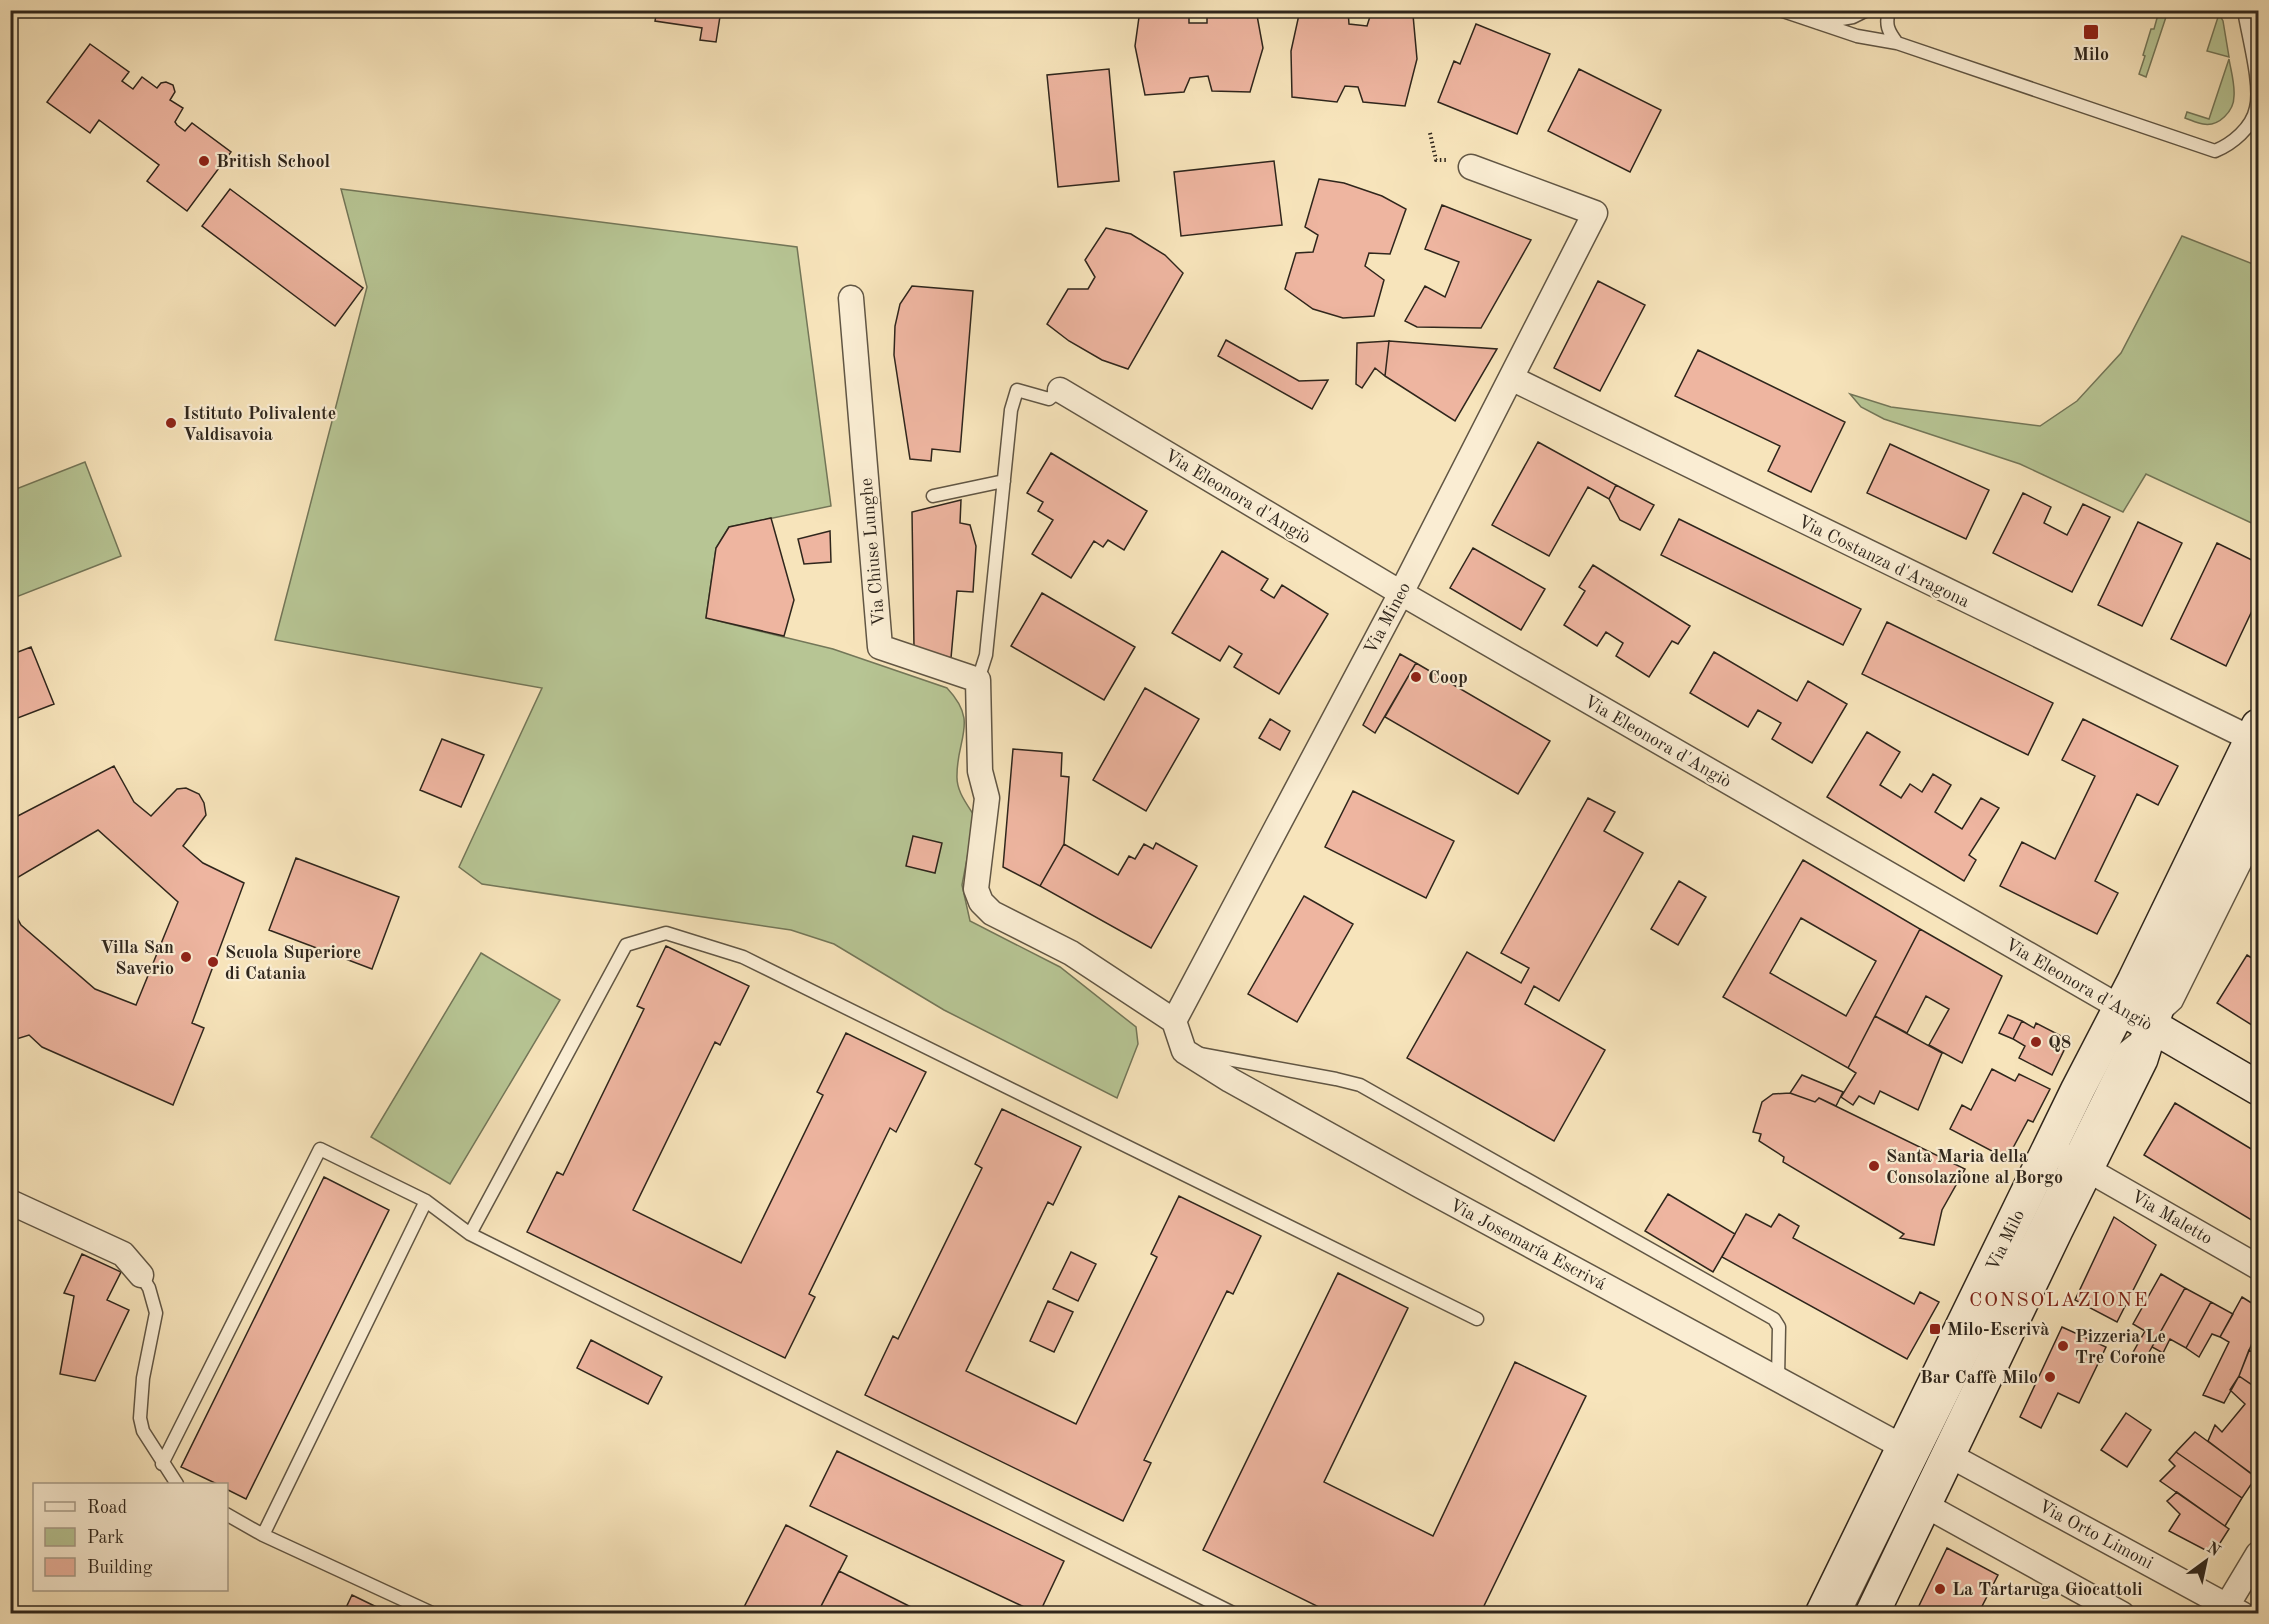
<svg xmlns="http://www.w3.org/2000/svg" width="2269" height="1624" font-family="'Old Standard TT',serif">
  <rect width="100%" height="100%" fill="#f7e4bb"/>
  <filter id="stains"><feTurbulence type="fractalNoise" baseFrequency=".00333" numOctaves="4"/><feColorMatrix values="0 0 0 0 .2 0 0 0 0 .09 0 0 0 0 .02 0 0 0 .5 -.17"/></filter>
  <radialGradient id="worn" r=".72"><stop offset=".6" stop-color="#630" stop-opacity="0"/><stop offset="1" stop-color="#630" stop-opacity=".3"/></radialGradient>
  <path fill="#b7c594" stroke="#737658" stroke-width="1.5" d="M 2159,11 L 2168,11 L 2146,77 L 2139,74 L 2145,56 L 2143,55 L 2151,29 L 2154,29 Z
    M 2219,14 L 2223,21 L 2229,57 L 2207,51 Z
    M 2229,59 C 2231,71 2235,84 2234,96 C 2234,111 2219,127 2203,124 C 2197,123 2191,120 2185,118 L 2187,112 L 2209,119 Z
    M 341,189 L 797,247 L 831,506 L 729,527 L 716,548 L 706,618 L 833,649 L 947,688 C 979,722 957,737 957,775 C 956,791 967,804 975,817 L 962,885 L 970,921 L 1060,967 L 1136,1027 L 1138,1044 L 1117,1098 L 944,1010 L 834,944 L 791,930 L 482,884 L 459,867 L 542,688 L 275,640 L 367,287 Z
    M 2182,236 L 2258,266 L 2258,526 L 2146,474 L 2123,512 L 2020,464 L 1884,419 L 1861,407 L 1850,394 L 1891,407 L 2040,426 L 2077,401 L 2121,353 Z
    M 85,462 L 121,556 L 11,599 L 11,491 Z
    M 481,953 L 560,1000 L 450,1184 L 371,1137 Z"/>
  <path fill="#eeb5a0" stroke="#2f261c" stroke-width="1.5" fill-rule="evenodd" d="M 657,10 L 721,10 L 716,42 L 700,40 L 702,28 L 655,21 Z
    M 1140,10 L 1189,10 L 1189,23 L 1207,23 L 1207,10 L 1256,10 L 1263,48 L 1250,92 L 1212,91 L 1208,76 L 1190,78 L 1184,92 L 1145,95 L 1135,46 Z
    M 1300,10 L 1348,10 L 1349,24 L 1367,26 L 1372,10 L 1413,15 L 1417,59 L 1405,106 L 1363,102 L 1358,87 L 1345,86 L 1337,102 L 1292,97 L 1291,51 Z
    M 1476,24 L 1550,54 L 1517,134 L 1438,102 L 1454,61 L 1460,64 Z
    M 90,44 L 129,72 L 122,81 L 133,89 L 142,77 L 157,88 L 161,83 L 166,82 L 173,85 L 175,92 L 170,100 L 183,108 L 175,122 L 177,125 L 185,131 L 192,123 L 231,152 L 187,211 L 147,181 L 159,165 L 99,120 L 90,133 L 47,102 Z
    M 1109,69 L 1119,181 L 1058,187 L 1047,75 Z
    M 1579,69 L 1661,110 L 1630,172 L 1548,131 Z
    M 1274,161 L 1282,225 L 1181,236 L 1174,172 Z
    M 1319,179 L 1344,183 L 1382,196 L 1406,209 L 1390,254 L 1369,253 L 1365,266 L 1384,280 L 1374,316 L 1343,318 L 1313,309 L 1285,289 L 1296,253 L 1313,252 L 1318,235 L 1305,227 Z
    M 230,189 L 363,288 L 335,326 L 202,226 Z
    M 1442,205 L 1531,240 L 1481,328 L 1417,327 L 1405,321 L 1425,286 L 1445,297 L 1459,262 L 1425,249 Z
    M 1106,228 L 1131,234 L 1165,255 L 1183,273 L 1128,369 L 1102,360 L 1069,341 L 1047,324 L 1068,289 L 1088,289 L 1095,277 L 1085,260 Z
    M 1598,281 L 1645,305 L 1600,391 L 1554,368 Z
    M 912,286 L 973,291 L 960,452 L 932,449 L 931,461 L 910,459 L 894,355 L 895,326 L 900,304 Z
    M 1226,340 L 1299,381 L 1328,380 L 1312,409 L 1218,356 Z
    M 1389,341 L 1497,349 L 1455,421 L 1385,376 Z
    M 1389,341 L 1385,376 L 1375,368 L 1362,388 L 1356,384 L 1357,343 Z
    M 1698,350 L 1845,422 L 1811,492 L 1768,471 L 1780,446 L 1675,396 Z
    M 1538,442 L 1616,485 L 1609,499 L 1588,487 L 1549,556 L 1492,525 Z
    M 1890,444 L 1989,490 L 1966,539 L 1867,493 Z
    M 1051,453 L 1147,511 L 1124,550 L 1108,540 L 1103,547 L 1094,541 L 1071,578 L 1032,554 L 1053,520 L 1038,511 L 1043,502 L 1027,493 Z
    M 1616,485 L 1654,505 L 1640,530 L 1620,520 L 1609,499 Z
    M 2023,493 L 2051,507 L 2044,523 L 2067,535 L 2083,504 L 2110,517 L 2072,592 L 1993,553 Z
    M 961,500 L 960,523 L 970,525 L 976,546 L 973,592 L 957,591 L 951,658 L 914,648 L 912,512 Z
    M 771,518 L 794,600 L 784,636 L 706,618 L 716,548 L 729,527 Z
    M 1679,519 L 1861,609 L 1843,645 L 1661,555 Z
    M 2138,522 L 2182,543 L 2142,626 L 2098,605 Z
    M 830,531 L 831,562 L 804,564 L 798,539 Z
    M 2217,543 L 2258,563 L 2258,598 L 2226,666 L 2171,639 Z
    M 1473,548 L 1545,589 L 1521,630 L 1450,588 Z
    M 1222,551 L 1268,579 L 1261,590 L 1274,598 L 1282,585 L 1328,614 L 1279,694 L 1234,667 L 1242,654 L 1229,646 L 1220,661 L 1172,633 Z
    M 1593,565 L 1690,626 L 1678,644 L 1672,641 L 1649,677 L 1616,656 L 1623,643 L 1606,632 L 1597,646 L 1564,625 L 1585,591 L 1579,587 Z
    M 1042,593 L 1135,647 L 1104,700 L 1011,646 Z
    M 1887,622 L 2053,703 L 2028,755 L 1862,674 Z
    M 31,647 L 54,704 L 10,721 L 10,655 Z
    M 1714,652 L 1797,701 L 1808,681 L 1847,704 L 1812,763 L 1772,739 L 1781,723 L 1758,710 L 1748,727 L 1690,693 Z
    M 1400,654 L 1416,663 L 1375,733 L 1363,725 Z
    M 1416,663 L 1550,741 L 1518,794 L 1385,717 Z
    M 1145,688 L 1199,719 L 1146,811 L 1093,780 Z
    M 1270,719 L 1290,731 L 1280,750 L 1259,738 Z
    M 2083,719 L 2178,766 L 2158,805 L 2137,794 L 2095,881 L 2118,893 L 2097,934 L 2000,886 L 2022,842 L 2055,859 L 2095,776 L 2062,760 Z
    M 1867,732 L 1900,752 L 1880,785 L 1901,798 L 1910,784 L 1922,792 L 1933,774 L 1951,785 L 1935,812 L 1962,829 L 1981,798 L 1999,808 L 1969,855 L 1976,860 L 1964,881 L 1827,797 Z
    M 442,739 L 484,755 L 461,807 L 420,790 Z
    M 1013,749 L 1062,753 L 1061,776 L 1069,777 L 1064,844 L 1040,886 L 1003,867 Z
    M 114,766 L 134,802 L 151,816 L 177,789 L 186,788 L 199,794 L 204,803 L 206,815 L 183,846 L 203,863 L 244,883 L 192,1023 L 204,1028 L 173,1105 L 42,1047 L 29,1035 L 10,1041 L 10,904 L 21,925 L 95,989 L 136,1005 L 178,902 L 98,830 L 10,882 L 10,820 Z
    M 1353,791 L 1454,841 L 1426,898 L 1325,847 Z
    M 1588,798 L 1615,812 L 1604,831 L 1643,853 L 1559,1001 L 1534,986 L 1525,1004 L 1605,1050 L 1554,1141 L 1407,1058 L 1467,952 L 1521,983 L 1529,968 L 1501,953 Z
    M 913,836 L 942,843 L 935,873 L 906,866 Z
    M 1156,843 L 1197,866 L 1151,948 L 1040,886 L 1064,844 L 1118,875 L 1129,856 L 1135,859 L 1144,844 L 1153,849 Z
    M 296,858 L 399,897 L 372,969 L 269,930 Z
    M 1803,860 L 1920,929 L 1848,1068 L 1723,997 ZM 1801,918 L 1876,961 L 1846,1016 L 1770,973 Z
    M 1679,881 L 1706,897 L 1678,945 L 1651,929 Z
    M 1304,896 L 1353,924 L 1297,1022 L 1248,994 Z
    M 1920,929 L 2002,976 L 1962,1063 L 1929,1045 L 1949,1009 L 1926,996 L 1907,1033 L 1875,1016 Z
    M 666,946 L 749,986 L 720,1045 L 715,1042 L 633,1210 L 741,1263 L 823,1095 L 817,1092 L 846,1033 L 926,1072 L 896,1132 L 890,1128 L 809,1294 L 815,1297 L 785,1358 L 527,1232 L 557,1172 L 563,1175 L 644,1009 L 637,1006 Z
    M 2247,955 L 2258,962 L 2258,1029 L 2217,1003 Z
    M 2008,1015 L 2022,1021 L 2013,1039 L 1999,1033 Z
    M 1875,1016 L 1942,1053 L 1918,1110 L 1880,1091 L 1874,1104 L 1859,1096 L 1853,1105 L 1841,1097 L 1856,1073 L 1848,1068 Z
    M 2022,1021 L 2034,1028 L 2036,1023 L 2069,1040 L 2052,1075 L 2019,1058 L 2025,1046 L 2013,1039 Z
    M 1992,1069 L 2015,1081 L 2019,1074 L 2050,1089 L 2033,1122 L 2028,1120 L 2007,1159 L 1950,1129 L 1962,1105 L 1971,1110 Z
    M 1802,1075 L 1843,1092 L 1836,1106 L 1819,1098 L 1815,1102 L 1790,1093 Z
    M 1790,1093 L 1815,1102 L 1819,1098 L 1965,1169 L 1942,1210 L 1934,1245 L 1900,1238 L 1904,1234 L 1783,1162 L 1784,1157 L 1759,1141 L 1761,1134 L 1753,1132 L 1762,1102 L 1773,1094 Z
    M 2175,1103 L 2258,1153 L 2258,1224 L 2144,1155 Z
    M 1002,1109 L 1081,1147 L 1053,1205 L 1048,1202 L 966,1371 L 1076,1424 L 1157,1257 L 1151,1254 L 1179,1196 L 1261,1236 L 1233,1294 L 1227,1291 L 1144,1460 L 1151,1463 L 1123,1521 L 865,1395 L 893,1336 L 898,1339 L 982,1168 L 975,1164 Z
    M 324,1177 L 389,1210 L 246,1499 L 226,1489 L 226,1484 L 217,1484 L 181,1467 Z
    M 1668,1194 L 1735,1234 L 1713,1272 L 1645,1231 Z
    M 1746,1214 L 1771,1227 L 1779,1214 L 1799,1226 L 1793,1238 L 1914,1304 L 1920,1292 L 1939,1302 L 1907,1359 L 1722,1257 Z
    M 2114,1217 L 2156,1245 L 2117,1322 L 2075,1300 Z
    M 1071,1252 L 1096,1264 L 1078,1301 L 1053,1289 Z
    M 82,1254 L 121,1272 L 107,1300 L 129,1310 L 95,1381 L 60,1374 L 74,1296 L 64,1293 Z
    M 1338,1273 L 1408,1308 L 1324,1482 L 1433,1536 L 1515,1362 L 1586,1396 L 1480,1614 L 1333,1614 L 1203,1550 Z
    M 2161,1274 L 2185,1288 L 2143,1363 L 2131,1356 L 2145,1331 L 2133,1324 Z
    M 2185,1288 L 2211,1302 L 2186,1348 L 2170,1339 L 2163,1353 L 2152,1347 Z
    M 2242,1297 L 2258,1307 L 2258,1328 L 2239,1376 L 2224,1403 L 2203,1395 L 2229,1342 L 2220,1337 Z
    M 1048,1301 L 1073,1312 L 1054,1352 L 1030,1341 Z
    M 2211,1302 L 2233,1314 L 2220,1337 L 2212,1334 L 2199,1357 L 2186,1348 Z
    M 2062,1327 L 2106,1347 L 2079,1403 L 2058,1393 L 2041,1428 L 2020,1417 Z
    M 591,1340 L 662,1377 L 648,1404 L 577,1368 Z
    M 2249,1350 L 2258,1356 L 2258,1389 L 2239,1376 Z
    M 2239,1376 L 2258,1389 L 2258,1479 L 2208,1441 L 2215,1425 L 2222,1432 L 2245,1404 L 2230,1390 Z
    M 2126,1413 L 2151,1430 L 2127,1467 L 2101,1450 Z
    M 2195,1432 L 2256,1477 L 2242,1498 L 2176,1452 Z
    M 837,1451 L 1064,1561 L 1039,1614 L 810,1506 Z
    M 2176,1452 L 2242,1498 L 2225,1526 L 2160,1481 L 2175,1466 L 2169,1460 Z
    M 2177,1492 L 2229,1529 L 2213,1554 L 2169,1531 L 2180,1514 L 2167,1501 Z
    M 786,1525 L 847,1556 L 817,1614 L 747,1614 L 742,1611 Z
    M 1947,1548 L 1998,1575 L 1978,1614 L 1915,1614 Z
    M 839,1571 L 925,1614 L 817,1614 Z
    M 352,1595 L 391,1614 L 343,1614 Z"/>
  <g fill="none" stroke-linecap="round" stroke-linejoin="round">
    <defs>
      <path id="service" d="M 1780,10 L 1857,36 L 1897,43 L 2215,151 C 2232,144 2252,128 2256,108 C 2262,85 2248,36 2244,10
        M 1889,10 C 1885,25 1888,31 1897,43
        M 1818,23 L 1853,17 L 1867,10
        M 933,496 L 1004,481
        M 978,680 L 986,655 L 1011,410 L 1017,390 L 1049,399 L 1060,390
        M 2165,1013 L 2176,1003 L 2258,838
        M 1200,1054 L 1336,1079 L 1360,1085 L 1774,1319 L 1779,1327 L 1778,1378
        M 470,1234 L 626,945 L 666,933 L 743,957 L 1477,1319
        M 141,1275 L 149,1288 L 156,1313 L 143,1378 L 140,1418 L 143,1431 L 177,1484
        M 162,1464 L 320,1149 L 426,1201
        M 226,1514 L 263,1535 L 434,1614
        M 263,1535 L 426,1201 L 470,1234 L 1235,1614
        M 1844,1614 L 2123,1049 L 2141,1035"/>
      <path id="minor" d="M 851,298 L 880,647 L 978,680 L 980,771 L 987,798 L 976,889 L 981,902 L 992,913 L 1071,953 L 1174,1021
        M 1511,378 L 2258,742
        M 1060,390 L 1401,593 L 2121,1008
        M 1174,1021 L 1401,593 L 1595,213 L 1471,167
        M 1174,1021 L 1184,1051 L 1230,1080 L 1419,1185 L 1903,1447
        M 2050,1148 L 2258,1267
        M 10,1202 L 123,1254 L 141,1275
        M 1949,1455 L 2242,1614
        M 1925,1505 L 2122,1614
        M 2222,1614 L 2258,1554"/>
      <path id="secondary" d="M 2133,1015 L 2258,1088
        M 1822,1614 L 2078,1089 L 2134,981 L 2258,726
        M 1872,1614 L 2056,1230 L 2141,1059 L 2161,995 L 2258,791"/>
    </defs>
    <use href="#service" stroke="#615644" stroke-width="15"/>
    <use href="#minor" stroke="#615644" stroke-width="27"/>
    <use href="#secondary" stroke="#2f261c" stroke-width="36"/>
    <path stroke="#2f261c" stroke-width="4" stroke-dasharray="1.5 3" stroke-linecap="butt" d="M 1430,133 L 1436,160 L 1446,160"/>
    <use href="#service" stroke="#faedd3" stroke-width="12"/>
    <use href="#minor" stroke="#faedd3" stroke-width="24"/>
    <use href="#secondary" stroke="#faedd3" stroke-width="33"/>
  </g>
  <g fill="#8f2418" stroke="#faedd3" stroke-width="2">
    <rect x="2083" y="24" width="16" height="16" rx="3"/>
    <circle cx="204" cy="161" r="6"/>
    <circle cx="171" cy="423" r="6"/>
    <circle cx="1416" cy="677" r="6"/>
    <circle cx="186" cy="957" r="6"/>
    <circle cx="213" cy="962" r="6"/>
    <circle cx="2036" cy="1042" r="6"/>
    <circle cx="1874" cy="1166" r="6"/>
    <rect x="1929" y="1323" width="12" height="12" rx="3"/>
    <circle cx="2063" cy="1346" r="6"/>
    <circle cx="2050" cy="1377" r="6"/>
    <circle cx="1940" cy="1589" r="6"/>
  </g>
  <g text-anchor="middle" stroke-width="4.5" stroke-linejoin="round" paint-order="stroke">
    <g font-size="18" font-weight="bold" fill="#2f261c" stroke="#faedd3" text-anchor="start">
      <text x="2091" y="60" text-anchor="middle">Milo</text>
      <text x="216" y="167">British School</text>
      <text x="183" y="419">Istituto Polivalente<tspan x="183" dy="21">Valdisavoia</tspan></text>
      <text x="1428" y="683">Coop</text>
      <text x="174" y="953" text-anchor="end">Villa San<tspan x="174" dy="21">Saverio</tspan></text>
      <text x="225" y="958">Scuola Superiore<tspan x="225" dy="21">di Catania</tspan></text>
      <text x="2048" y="1048">Q8</text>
      <text x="1886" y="1162">Santa Maria della<tspan x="1886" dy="21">Consolazione al Borgo</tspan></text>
      <text x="1947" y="1335">Milo-Escrivà</text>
      <text x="2075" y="1342">Pizzeria Le<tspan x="2075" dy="21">Tre Corone</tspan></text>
      <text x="2038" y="1383" text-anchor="end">Bar Caffè Milo</text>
      <text x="1952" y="1595">La Tartaruga Giocattoli</text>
    </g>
    <g font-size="18" fill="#2f261c" stroke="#faedd3">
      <text transform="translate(1238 496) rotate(31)" y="6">Via Eleonora d'Angiò</text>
      <text transform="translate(872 552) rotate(-95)" y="6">Via Chiuse Lunghe</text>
      <text transform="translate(1884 561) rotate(26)" y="6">Via Costanza d'Aragona</text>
      <text transform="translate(1387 618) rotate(-62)" y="6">Via Mineo</text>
      <text transform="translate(1658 741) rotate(30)" y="6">Via Eleonora d'Angiò</text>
      <text transform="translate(2079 984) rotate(30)" y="6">Via Eleonora d'Angiò</text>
      <text transform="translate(2172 1217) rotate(30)" y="6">Via Maletto</text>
      <text transform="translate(2005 1240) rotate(-64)" y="6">Via Milo</text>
      <text transform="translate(1528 1244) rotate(28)" y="6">Via Josemaría Escrivá</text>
      <text transform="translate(2096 1534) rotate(28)" y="6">Via Orto Limoni</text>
    </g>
    <g font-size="20" letter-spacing="1.5" fill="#7a1f14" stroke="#faedd3">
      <text x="2059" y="1306">CONSOLAZIONE</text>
    </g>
  </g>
  <rect width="2269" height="1624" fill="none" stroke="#f7e4bb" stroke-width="36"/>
  <rect x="12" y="12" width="2245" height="1600" fill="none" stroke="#2f261c" stroke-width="3"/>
  <rect x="18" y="18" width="2233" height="1588" fill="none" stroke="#2f261c" stroke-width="1.5"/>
  <rect x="33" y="1483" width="195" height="108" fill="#faedd3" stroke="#a99d8a" stroke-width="1.5"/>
  <rect x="45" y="1502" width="30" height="9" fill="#faedd3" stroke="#a99d8a" stroke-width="1.5"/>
  <text x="87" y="1513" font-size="18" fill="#2f261c">Road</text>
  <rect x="45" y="1528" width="30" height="18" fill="#b7c594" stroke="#a99d8a" stroke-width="1.5"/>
  <text x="87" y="1543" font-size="18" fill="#2f261c">Park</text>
  <rect x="45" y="1558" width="30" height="18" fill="#eeb5a0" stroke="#a99d8a" stroke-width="1.5"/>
  <text x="87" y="1573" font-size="18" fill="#2f261c">Building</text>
  <g transform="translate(2206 1561) rotate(33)" stroke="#faedd3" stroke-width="4.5" paint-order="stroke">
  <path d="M0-4.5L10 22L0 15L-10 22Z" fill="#2f261c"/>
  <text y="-9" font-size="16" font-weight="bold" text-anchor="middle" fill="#2f261c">N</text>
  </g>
  <rect width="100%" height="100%" filter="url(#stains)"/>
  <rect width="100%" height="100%" fill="url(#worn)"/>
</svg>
